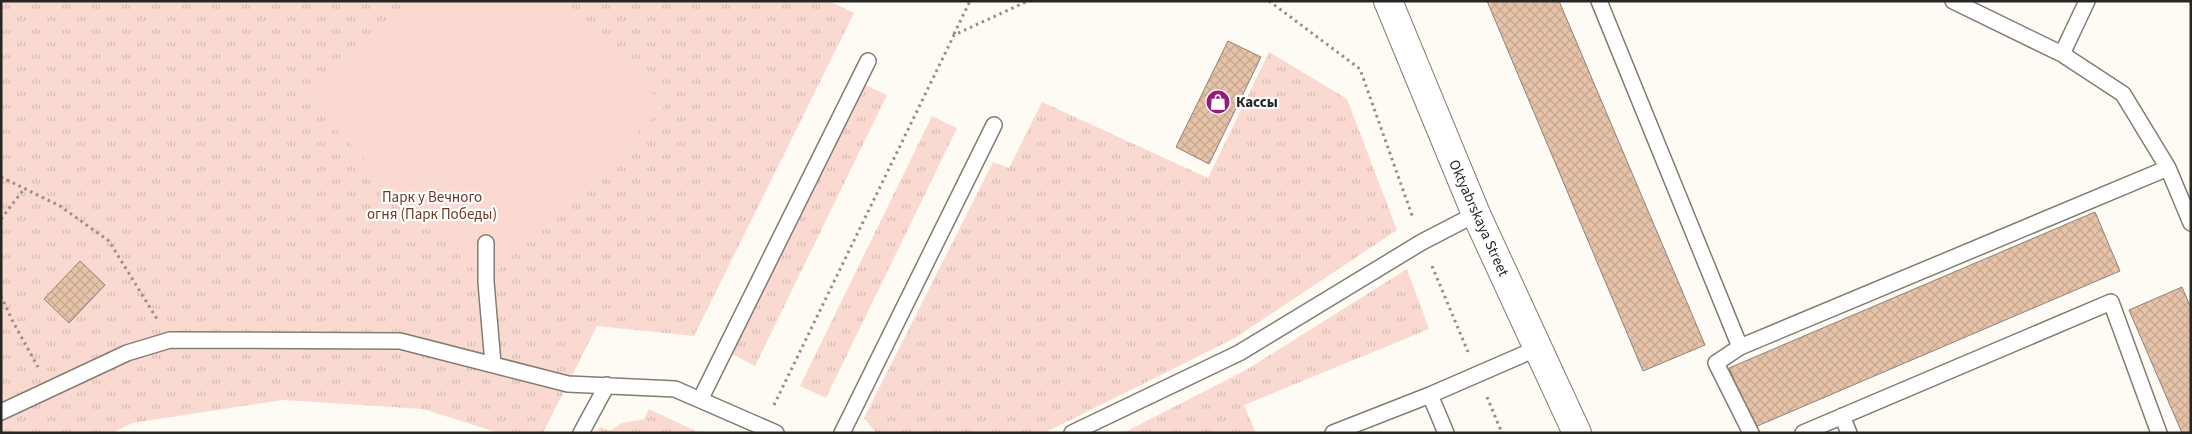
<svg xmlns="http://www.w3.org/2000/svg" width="2192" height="434" font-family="'Source Sans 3',sans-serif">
  <defs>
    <pattern id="grass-tufts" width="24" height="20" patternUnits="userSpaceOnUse" patternTransform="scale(1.25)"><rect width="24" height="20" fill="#fadad0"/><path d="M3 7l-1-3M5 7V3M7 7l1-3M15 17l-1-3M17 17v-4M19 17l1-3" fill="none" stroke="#d6bbb2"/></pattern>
    <pattern id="building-cross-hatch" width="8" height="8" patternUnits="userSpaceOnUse" patternTransform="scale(1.25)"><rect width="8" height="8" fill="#e6c2a8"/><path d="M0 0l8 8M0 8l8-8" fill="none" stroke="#c5a790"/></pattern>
  </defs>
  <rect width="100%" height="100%" fill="#fefaf4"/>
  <path fill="url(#grass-tufts)" d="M 1,1 L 829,1 L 854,13 L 694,336 L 597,326 L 543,433 L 499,433 L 423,409 L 283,400 L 132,423 L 112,433 L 1,433 Z
    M 1269,52 L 1347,99 L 1397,230 L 1235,338 L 1044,433 L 876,433 L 864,418 L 993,162 L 1009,168 L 1042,102 L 1208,178 Z
    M 861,83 L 887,95 L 755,366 L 730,353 Z
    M 932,116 L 957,128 L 826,398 L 800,386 Z
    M 1407,269 L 1429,329 L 1244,405 L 1256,433 L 1123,433 L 1246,370 Z
    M 649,409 L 700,433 L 597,433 L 600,427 L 610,431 L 622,423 L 644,419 Z"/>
  <path fill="#fadad0" d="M 408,1 L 562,1 L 665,106 L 486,282 L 307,100 Z"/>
  <path fill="url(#building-cross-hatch)" stroke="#8d837c" d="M 1487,1 L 1559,1 L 1705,345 L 1643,371 Z
    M 1228,41 L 1261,57 L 1209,164 L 1176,147 Z
    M 2095,212 L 2120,271 L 1755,427 L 1729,368 Z
    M 80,261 L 105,285 L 69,323 L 44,299 Z
    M 2182,287 L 2191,308 L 2191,433 L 2182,433 L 2129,310 Z"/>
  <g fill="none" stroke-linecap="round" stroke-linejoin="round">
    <defs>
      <path id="service" d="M 1599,1 L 1740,347
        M 1953,1 L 2062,54 L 2087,1
        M 2062,54 L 2123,94 L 2168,168 L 2191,223
        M 486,243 L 486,282 L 493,364
        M 1430,395 L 1446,433
        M 700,400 L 868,61
        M 1,412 L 127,353 L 170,340 L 400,341 L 568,384 L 675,389 L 776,433
        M 1842,416 L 1849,433
        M 581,433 L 607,385
        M 842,433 L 994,125
        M 1072,433 L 1239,353 L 1422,242 L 1476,214
        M 1333,433 L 1430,395 L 1538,348
        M 1751,433 L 1716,363 L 1740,347 L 2168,168
        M 1803,433 L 2111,302 L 2159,433"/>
      <path id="secondary" d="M 1388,1 L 1476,214 L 1577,433"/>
    </defs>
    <use href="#service" stroke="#837c73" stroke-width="18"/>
    <use href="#secondary" stroke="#837c73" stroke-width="30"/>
    <path stroke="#928f8a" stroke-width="3" stroke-dasharray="2.5 4" stroke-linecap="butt" d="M 1269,1 L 1360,69 L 1413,218
      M 954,34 L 970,1
      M 1,177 L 60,206 L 109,241 L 157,319
      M 1,219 L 24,189
      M 1432,266 L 1468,352
      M 1,296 L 12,320 L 38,367
      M 1487,397 L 1502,433
      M 774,405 L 954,35 L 1028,1"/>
    <use href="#service" stroke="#fff" stroke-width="15"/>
    <use href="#secondary" stroke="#fff" stroke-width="28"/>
  </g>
  <defs>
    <symbol id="shop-disc" viewBox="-11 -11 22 22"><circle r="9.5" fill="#941c79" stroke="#fff"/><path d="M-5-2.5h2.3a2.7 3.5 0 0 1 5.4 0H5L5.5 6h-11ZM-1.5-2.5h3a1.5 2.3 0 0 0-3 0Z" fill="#fff"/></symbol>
  </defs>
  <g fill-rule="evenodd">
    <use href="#shop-disc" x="1204" y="88" width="28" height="28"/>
  </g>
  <g text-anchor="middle" stroke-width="4.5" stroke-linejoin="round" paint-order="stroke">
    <g font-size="15" font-weight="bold" fill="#282622" stroke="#fff" text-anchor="start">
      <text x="1236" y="107">Кассы</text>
    </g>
    <g font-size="15" fill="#6f3826" stroke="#fff">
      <text x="432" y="202">Парк у Вечного<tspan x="432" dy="17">огня (Парк Победы)</tspan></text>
    </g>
    <g font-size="15" fill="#282622" stroke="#fff">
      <text transform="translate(1479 218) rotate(66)" y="5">Oktyabrskaya Street</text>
    </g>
  </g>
  <rect width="2192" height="434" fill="none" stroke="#282622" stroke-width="5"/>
</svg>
